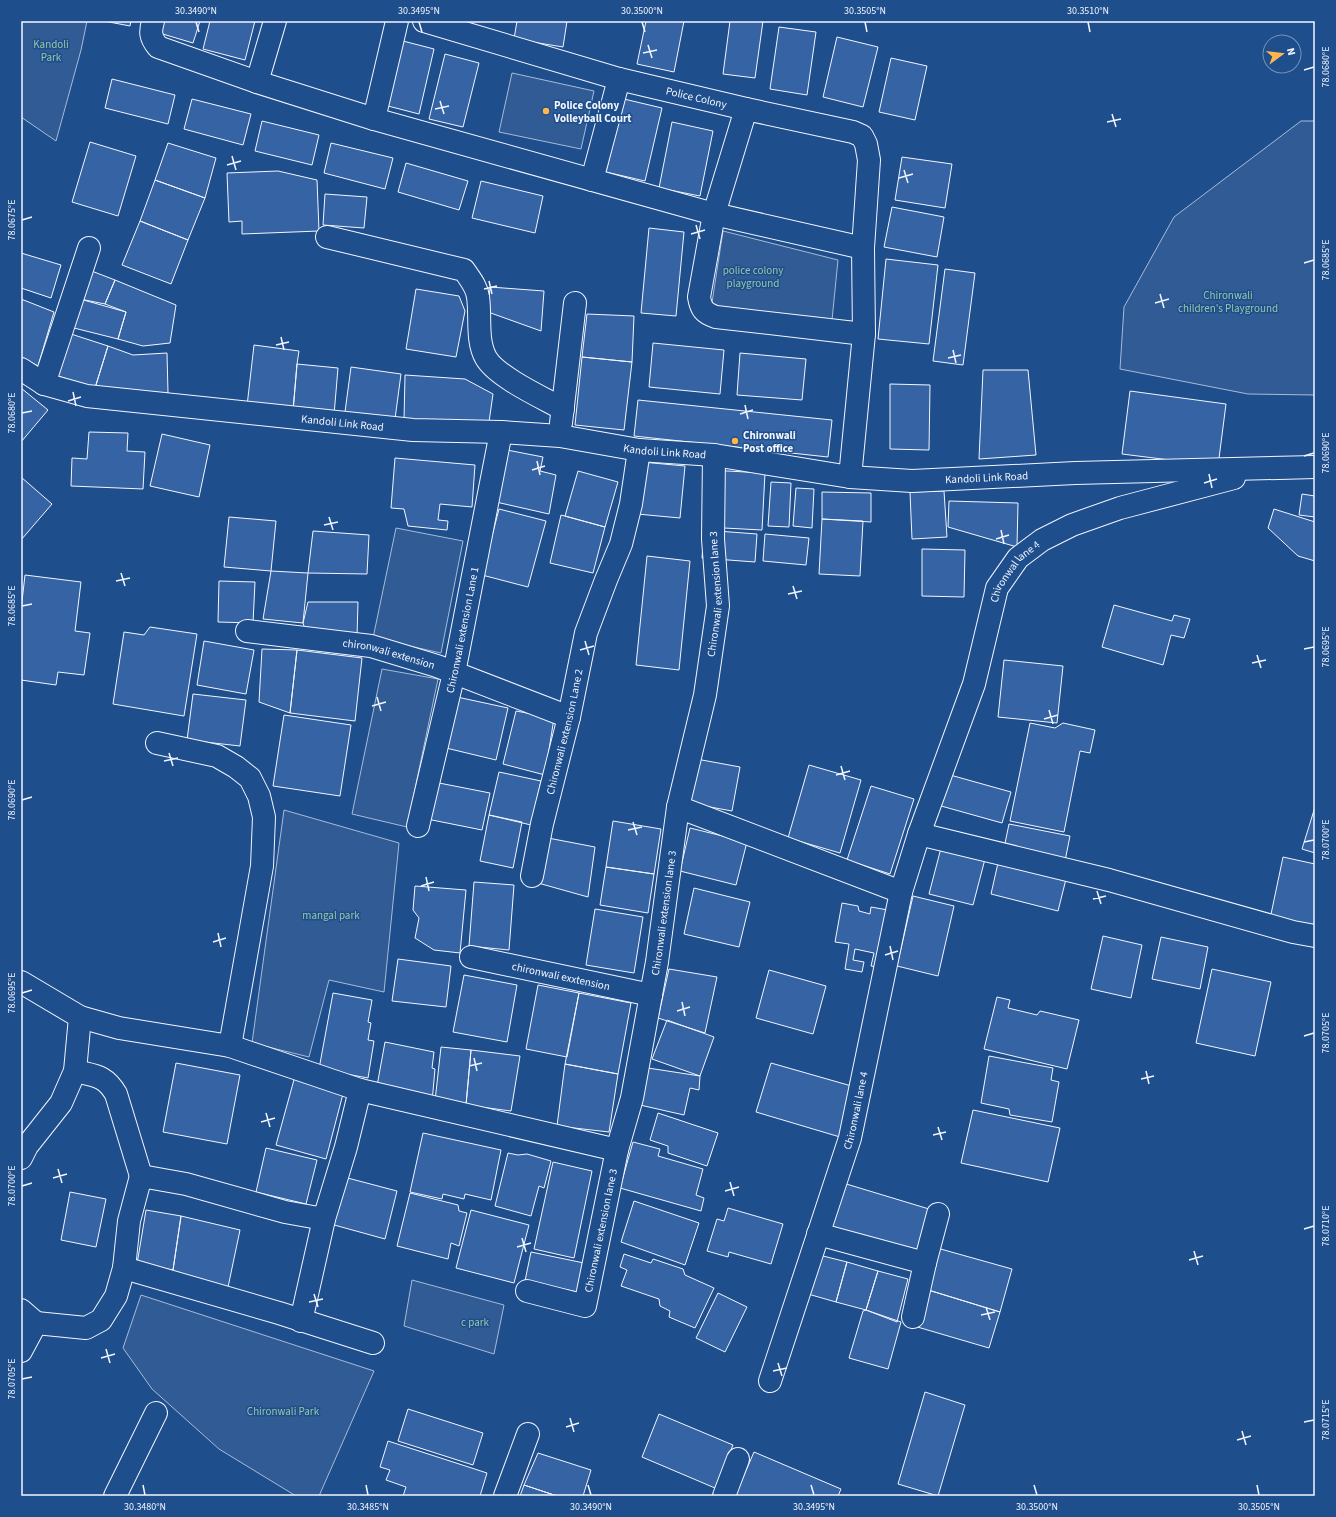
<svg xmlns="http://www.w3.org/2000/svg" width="1336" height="1517" font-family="'Source Sans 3',sans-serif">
  <rect width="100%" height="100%" fill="#1f4e8c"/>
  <path fill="#305b95" stroke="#a8bbd7" d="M 21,21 L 87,21 L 81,50 L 56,141 L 21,117 Z
    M 512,73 L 594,91 L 581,149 L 499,132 Z
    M 1301,121 L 1315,121 L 1315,395 L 1248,394 L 1120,369 L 1124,307 L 1174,217 Z
    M 723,231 L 838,260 L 832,320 L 711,309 Z
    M 396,528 L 463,541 L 441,653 L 373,638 Z
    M 382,669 L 438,679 L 407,827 L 352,814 Z
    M 284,810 L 399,843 L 384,992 L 329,980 L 309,1057 L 252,1043 Z
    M 412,1280 L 504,1305 L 494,1354 L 404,1326 Z
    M 141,1295 L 374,1371 L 319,1496 L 296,1496 L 219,1449 L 152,1389 L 123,1348 Z"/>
  <path fill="#3563a3" stroke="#f2f6ff" d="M 104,21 L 131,21 L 130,26 Z
    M 160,21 L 200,21 L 193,43 L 156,32 Z
    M 210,21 L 255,21 L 245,60 L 203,49 Z
    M 517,21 L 567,21 L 563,47 L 514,39 Z
    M 646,21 L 684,21 L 674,72 L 637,64 Z
    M 730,21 L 763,21 L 755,78 L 723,74 Z
    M 779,27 L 816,32 L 807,95 L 770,89 Z
    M 837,37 L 878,47 L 863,107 L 823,97 Z
    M 403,41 L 434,49 L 419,114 L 388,106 Z
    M 445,54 L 479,63 L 463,127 L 429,119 Z
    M 891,58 L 927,66 L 915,120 L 879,112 Z
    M 112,79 L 175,95 L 168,124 L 105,108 Z
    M 192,99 L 251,114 L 243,145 L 184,129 Z
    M 624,99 L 662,108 L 645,181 L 606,172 Z
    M 262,121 L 319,135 L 312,165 L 255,151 Z
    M 672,122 L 713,131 L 700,196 L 659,188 Z
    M 90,142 L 136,156 L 118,216 L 72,202 Z
    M 168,143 L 216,158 L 205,198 L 155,180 Z
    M 331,143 L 393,158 L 385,189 L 324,173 Z
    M 902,157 L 952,164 L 945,208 L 895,200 Z
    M 406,163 L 468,181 L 459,210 L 398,192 Z
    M 278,171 L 317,180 L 319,231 L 242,234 L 242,221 L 229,222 L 227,173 Z
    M 155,180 L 205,198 L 188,240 L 140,221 Z
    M 481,181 L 543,196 L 535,233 L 472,218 Z
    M 325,194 L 367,197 L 364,228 L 323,225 Z
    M 892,207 L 944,217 L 937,257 L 884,247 Z
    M 140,221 L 188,240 L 171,284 L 122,265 Z
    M 649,228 L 684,232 L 676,316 L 641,313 Z
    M 21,253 L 61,265 L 51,298 L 21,288 Z
    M 886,259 L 938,265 L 929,344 L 878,339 Z
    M 945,269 L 975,273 L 963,365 L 933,361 Z
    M 89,270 L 115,280 L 105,304 L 80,299 Z
    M 115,280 L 176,305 L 170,343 L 143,346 L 118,339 L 126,312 L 105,304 Z
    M 490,287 L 544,291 L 541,331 L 488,312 Z
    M 416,289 L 459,296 L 465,311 L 456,357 L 406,349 Z
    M 21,299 L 54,312 L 38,366 L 21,357 Z
    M 80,299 L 126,312 L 118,339 L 74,328 Z
    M 587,314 L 634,316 L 632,362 L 582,357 Z
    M 71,334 L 108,346 L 95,388 L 58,376 Z
    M 653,343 L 724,350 L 720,394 L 649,387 Z
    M 254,345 L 299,351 L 297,364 L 293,411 L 247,406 Z
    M 108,346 L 133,355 L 167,353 L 168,393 L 124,395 L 95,388 Z
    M 740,353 L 806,359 L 802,400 L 737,395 Z
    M 582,357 L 632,362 L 624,430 L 575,425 Z
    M 297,364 L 338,368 L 334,415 L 293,411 Z
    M 351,367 L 401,374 L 395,419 L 345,412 Z
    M 983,370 L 1028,370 L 1036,455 L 979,459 Z
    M 405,375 L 465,379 L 493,394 L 489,422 L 404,420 Z
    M 890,384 L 930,385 L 929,450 L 890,449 Z
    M 21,388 L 48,410 L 21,442 Z
    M 1130,391 L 1226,404 L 1218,466 L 1122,454 Z
    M 638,400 L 832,420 L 828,457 L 634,436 Z
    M 89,432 L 128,433 L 127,451 L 145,452 L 143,489 L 71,486 L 72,458 L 87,459 Z
    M 162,434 L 210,445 L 199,497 L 150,486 Z
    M 507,450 L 543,457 L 540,471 L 556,475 L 549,514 L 496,502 Z
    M 395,458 L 475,465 L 472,507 L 440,504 L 438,520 L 448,521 L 447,530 L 408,526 L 404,509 L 391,508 Z
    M 642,462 L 685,466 L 680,518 L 637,514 Z
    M 708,470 L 765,473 L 762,530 L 705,527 Z
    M 578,471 L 618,482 L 605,527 L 565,516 Z
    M 21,477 L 52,504 L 21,540 Z
    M 771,482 L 791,483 L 789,527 L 768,526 Z
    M 796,488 L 814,489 L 812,528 L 793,526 Z
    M 944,491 L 947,537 L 912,539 L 910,492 Z
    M 822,492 L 871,493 L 871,522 L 822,519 Z
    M 1302,494 L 1315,496 L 1315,517 L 1299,515 Z
    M 949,501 L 1018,503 L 1017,547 L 948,527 Z
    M 499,509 L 546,521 L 528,587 L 482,575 Z
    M 1274,509 L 1315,522 L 1315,561 L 1298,556 L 1268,528 Z
    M 561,515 L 605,527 L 593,573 L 550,563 Z
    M 229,517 L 276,521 L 271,571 L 224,567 Z
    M 822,519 L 863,521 L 860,576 L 819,574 Z
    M 704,530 L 757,534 L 755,562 L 702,558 Z
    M 313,531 L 369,535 L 367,574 L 308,573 Z
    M 765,534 L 809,538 L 806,565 L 763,561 Z
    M 922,549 L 965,550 L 964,597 L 922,596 Z
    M 647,556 L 690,561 L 679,670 L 636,665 Z
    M 271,571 L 308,573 L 303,623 L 263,619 Z
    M 25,575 L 81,582 L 75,631 L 90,633 L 84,675 L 58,672 L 56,685 L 21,680 L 21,610 Z
    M 219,581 L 255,582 L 253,623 L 218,622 Z
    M 308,602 L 358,602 L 357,637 L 306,632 L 303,623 Z
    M 1114,605 L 1172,621 L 1174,615 L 1190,619 L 1184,638 L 1171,635 L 1163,665 L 1102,647 Z
    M 150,627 L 197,634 L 184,716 L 113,704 L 124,632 L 144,635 Z
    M 204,641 L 254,650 L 246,694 L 197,685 Z
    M 262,649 L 297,650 L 290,713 L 259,702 Z
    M 297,650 L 362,658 L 355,721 L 290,713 Z
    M 1004,660 L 1063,666 L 1057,723 L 998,717 Z
    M 193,694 L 246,700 L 240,746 L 187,740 Z
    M 457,697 L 508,708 L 496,760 L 446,748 Z
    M 516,711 L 554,718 L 545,775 L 503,764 Z
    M 284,715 L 351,725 L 340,796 L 273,786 Z
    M 1030,723 L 1055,728 L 1063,723 L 1095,730 L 1090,753 L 1080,751 L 1064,832 L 1010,821 Z
    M 691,758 L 740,767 L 732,811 L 683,802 Z
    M 809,765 L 861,780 L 840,853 L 788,838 Z
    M 499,772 L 541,781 L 531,825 L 489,815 Z
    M 943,773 L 1011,792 L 1002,823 L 934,804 Z
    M 434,782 L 490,793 L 482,830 L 427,819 Z
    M 871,786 L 914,799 L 890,874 L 847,860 Z
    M 1315,807 L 1315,853 L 1302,849 Z
    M 489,815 L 522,822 L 513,868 L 480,861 Z
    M 613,821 L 661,829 L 654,874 L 606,867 Z
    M 1009,824 L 1070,836 L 1065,861 L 1004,848 Z
    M 690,828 L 747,842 L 736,885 L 680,871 Z
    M 548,838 L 595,847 L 588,897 L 538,883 Z
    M 941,848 L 985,859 L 973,905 L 929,894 Z
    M 1283,857 L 1315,864 L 1315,929 L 1270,919 Z
    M 998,863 L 1066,879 L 1058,911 L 991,894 Z
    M 606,867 L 654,874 L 648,913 L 600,905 Z
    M 474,882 L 514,885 L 509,950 L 469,946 Z
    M 415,886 L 466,890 L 460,953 L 434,950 L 415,938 L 419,918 L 413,910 Z
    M 694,888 L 750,902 L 739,947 L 684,934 Z
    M 913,896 L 954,906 L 938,976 L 897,966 Z
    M 842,903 L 858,906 L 859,911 L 870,914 L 871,907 L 888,910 L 877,967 L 871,966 L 874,953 L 855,949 L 853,960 L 864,962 L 862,972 L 845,969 L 849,944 L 835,942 Z
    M 595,909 L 643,917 L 634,973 L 586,965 Z
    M 1103,936 L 1142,945 L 1131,998 L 1091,989 Z
    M 1161,937 L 1208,947 L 1200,989 L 1152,979 Z
    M 398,959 L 451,966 L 446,1007 L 392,1001 Z
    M 669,969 L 717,977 L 705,1033 L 658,1018 Z
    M 1212,969 L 1271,982 L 1255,1056 L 1196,1043 Z
    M 769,970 L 826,986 L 813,1034 L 756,1018 Z
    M 464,975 L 517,985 L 507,1042 L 453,1032 Z
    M 538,985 L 579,993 L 567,1057 L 526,1049 Z
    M 333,993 L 372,1000 L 368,1022 L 371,1023 L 368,1040 L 374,1041 L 368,1078 L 319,1069 Z
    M 579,993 L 631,1003 L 618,1074 L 565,1064 Z
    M 997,997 L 1010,1000 L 1008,1008 L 1037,1015 L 1040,1011 L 1079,1020 L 1067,1069 L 984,1049 Z
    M 667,1020 L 714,1037 L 700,1076 L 652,1059 Z
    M 385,1042 L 434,1052 L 432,1068 L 435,1069 L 432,1102 L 377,1086 Z
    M 441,1047 L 471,1050 L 466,1105 L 435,1101 Z
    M 471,1050 L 520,1056 L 511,1111 L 466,1105 Z
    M 989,1056 L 1053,1068 L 1051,1080 L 1059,1082 L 1052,1122 L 1010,1115 L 1009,1109 L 981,1103 Z
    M 176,1063 L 240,1075 L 227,1144 L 163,1132 Z
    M 771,1063 L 855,1087 L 840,1137 L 756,1112 Z
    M 565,1064 L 618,1074 L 609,1132 L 557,1126 Z
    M 648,1068 L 700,1076 L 699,1090 L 690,1088 L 684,1115 L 640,1105 Z
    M 295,1076 L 344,1090 L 326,1159 L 276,1145 Z
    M 973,1110 L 1060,1128 L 1048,1182 L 961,1163 Z
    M 658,1113 L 718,1133 L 707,1166 L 668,1153 L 668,1146 L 650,1140 Z
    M 423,1133 L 501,1150 L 491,1200 L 465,1194 L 464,1199 L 443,1194 L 442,1199 L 410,1192 Z
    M 633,1142 L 660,1149 L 658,1156 L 703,1169 L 696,1195 L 704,1198 L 701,1211 L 620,1188 Z
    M 266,1148 L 317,1160 L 306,1204 L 256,1192 Z
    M 508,1153 L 518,1155 L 527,1154 L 551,1161 L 544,1188 L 539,1186 L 531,1216 L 495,1206 Z
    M 553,1162 L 592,1171 L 574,1258 L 534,1249 Z
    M 340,1176 L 397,1191 L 385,1239 L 327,1223 Z
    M 843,1183 L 929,1209 L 916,1253 L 830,1228 Z
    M 70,1192 L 106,1199 L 96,1247 L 61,1240 Z
    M 410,1193 L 458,1205 L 459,1211 L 467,1213 L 459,1246 L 451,1243 L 448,1259 L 397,1246 Z
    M 634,1201 L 699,1223 L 685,1265 L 621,1242 Z
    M 728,1208 L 783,1224 L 771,1264 L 729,1252 L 728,1257 L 707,1251 L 717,1219 L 724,1221 Z
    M 146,1210 L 181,1216 L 173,1270 L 137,1264 Z
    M 471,1210 L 529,1225 L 514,1283 L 456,1268 Z
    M 181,1216 L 240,1230 L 227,1292 L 167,1279 L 173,1270 Z
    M 937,1248 L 1012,1269 L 1000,1312 L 925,1289 Z
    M 531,1252 L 584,1263 L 578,1292 L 525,1281 Z
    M 624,1254 L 651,1263 L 653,1259 L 683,1269 L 685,1275 L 714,1288 L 695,1328 L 669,1317 L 670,1311 L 660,1306 L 659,1299 L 621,1286 L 627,1270 L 620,1267 Z
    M 819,1255 L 847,1262 L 836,1302 L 808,1294 Z
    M 847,1262 L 878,1271 L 866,1310 L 836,1302 Z
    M 878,1271 L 908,1279 L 897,1322 L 866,1310 Z
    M 925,1289 L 1000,1312 L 989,1348 L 914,1326 Z
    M 718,1293 L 747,1307 L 725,1352 L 696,1338 Z
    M 866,1310 L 901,1322 L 888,1369 L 849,1358 L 863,1311 Z
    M 925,1392 L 965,1405 L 938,1496 L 898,1484 Z
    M 408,1409 L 483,1433 L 473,1465 L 398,1441 Z
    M 659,1414 L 733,1445 L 715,1488 L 642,1457 Z
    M 388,1441 L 487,1473 L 480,1496 L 403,1496 L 406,1487 L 386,1480 L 390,1470 L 380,1467 Z
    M 754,1452 L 841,1489 L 838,1496 L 735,1496 Z
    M 538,1453 L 591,1470 L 583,1496 L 557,1496 L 524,1485 Z
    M 524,1485 L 557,1496 L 520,1496 Z"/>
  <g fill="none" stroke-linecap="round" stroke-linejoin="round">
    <defs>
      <g id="minor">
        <path d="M 153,21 C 150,32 150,37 158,47 L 257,82 L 374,119 L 714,214 L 863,248 L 864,334 L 850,477"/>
        <path id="s1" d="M 424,21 L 619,79 L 746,109 L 853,132 L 862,136 L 866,144 L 869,160 L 863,248"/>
        <path d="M 257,82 L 275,21"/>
        <path d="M 746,109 L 714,214 L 699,297 C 701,309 704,313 716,317 L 864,334"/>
        <path d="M 374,119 L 397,21"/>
        <path d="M 592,180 L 619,79"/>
        <path d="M 327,237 L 464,270 C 470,279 477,287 478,297 C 481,317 476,340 486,358 C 497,377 543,398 563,409"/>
        <path id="s2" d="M 21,369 L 44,384 L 87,396 L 413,430 L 501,432 L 560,436 L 639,450 L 714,455 L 850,477 L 912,481 L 1075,473 L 1315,467"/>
        <path d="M 44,384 L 89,248"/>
        <path d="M 561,423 L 575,303"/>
        <path id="s3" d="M 247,631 L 371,646 L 437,666 L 569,717"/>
        <path d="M 678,807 L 901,892"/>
        <path id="s4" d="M 418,826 L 454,673 L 501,432"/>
        <path d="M 919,834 L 1109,880 L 1293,932 L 1315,936"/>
        <path id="s5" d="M 532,876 L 542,824 L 569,717 L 586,633 L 606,580 L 621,544 L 631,504 L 639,450"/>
        <path id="s6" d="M 471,957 L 651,995"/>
        <path d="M 21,982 L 80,1017 L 75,1071 L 61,1103 L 27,1146 L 21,1158"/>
        <path d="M 80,1017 L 119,1028 L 230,1046 L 262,866 L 264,817 L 259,796 L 250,778 L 236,767 L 217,756 L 157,743"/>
        <path d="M 230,1046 L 360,1090 L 617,1150"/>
        <path d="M 75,1071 C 95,1076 105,1075 116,1094 L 141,1176"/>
        <path d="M 818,1234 L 925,1263"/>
        <path d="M 124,1268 L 279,1313 L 373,1343"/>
        <path id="s7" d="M 527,1291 L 585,1306 L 617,1150 L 632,1098 L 657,962 L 678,807 L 705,695 L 718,606 L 713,539 L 714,455"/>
        <path d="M 21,1310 L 36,1323 L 21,1351"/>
        <path d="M 913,1317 L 925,1263 L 938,1214"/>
        <path d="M 301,1321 L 324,1219"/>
        <path d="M 36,1323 L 86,1328 L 101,1320 L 116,1296 L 124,1268 L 129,1221 L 141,1176 L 186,1184 L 285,1212 L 324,1219 L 346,1147 L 360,1090"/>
        <path id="s8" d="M 770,1381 L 850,1138 L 901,892 L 919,834 L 974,684 L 997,588 L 1018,558 L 1042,540 L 1072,525 L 1120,508 L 1234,478"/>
        <path d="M 115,1496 L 156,1413"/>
        <path d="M 505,1496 L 528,1434"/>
        <path d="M 724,1496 L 738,1459"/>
      </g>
    </defs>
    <use href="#minor" stroke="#f2f6ff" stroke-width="24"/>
    <use href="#minor" stroke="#1f4e8c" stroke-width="22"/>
  </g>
  <path fill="none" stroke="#f2f6ff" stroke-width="1.5" d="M 196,22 L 199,32M 419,22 L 422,32M 642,22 L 645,32M 865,22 L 867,32M 1088,22 L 1090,32M 648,45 L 652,58M 643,53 L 657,50M 1304,70 L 1314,67M 440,101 L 444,114M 435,109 L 449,106M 1112,114 L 1116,127M 1107,122 L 1121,119M 232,156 L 236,170M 227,165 L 241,161M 904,170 L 908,183M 899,178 L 913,174M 22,220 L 32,217M 696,225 L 700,239M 691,234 L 705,230M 1304,263 L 1314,260M 489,281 L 492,294M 484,289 L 497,286M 1160,294 L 1164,308M 1155,303 L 1169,299M 281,337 L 284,350M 276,345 L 289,342M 953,350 L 956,363M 948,358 L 961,355M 73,392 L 76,406M 68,401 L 81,397M 745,405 L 748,419M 22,413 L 32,411M 740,414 L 753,410M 1304,456 L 1314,453M 537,461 L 540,475M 532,470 L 545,466M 1209,474 L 1212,488M 1204,483 L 1217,479M 329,517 L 333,530M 324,525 L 338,522M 1001,530 L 1004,544M 996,539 L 1009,535M 121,573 L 125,586M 116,581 L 130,578M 793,586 L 797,599M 788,594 L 802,591M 22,606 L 32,604M 585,641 L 589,655M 1304,649 L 1314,647M 580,650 L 594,646M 1257,655 L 1261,668M 1252,663 L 1266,660M 377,697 L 381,711M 372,706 L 386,702M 1049,710 L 1053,724M 1044,719 L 1058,715M 169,753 L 173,766M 164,761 L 178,758M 841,766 L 845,780M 836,775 L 850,771M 22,800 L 32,797M 633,822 L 637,835M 628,830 L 642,827M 1304,842 L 1314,840M 426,877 L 429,891M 421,886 L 434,882M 1097,891 L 1101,904M 1093,899 L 1106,896M 218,933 L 221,947M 213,942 L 226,938M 890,946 L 893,960M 885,955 L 898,951M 22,993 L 32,990M 682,1002 L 685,1016M 677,1011 L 690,1007M 1304,1036 L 1314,1033M 474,1058 L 477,1071M 469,1066 L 482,1063M 1146,1071 L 1149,1084M 1141,1079 L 1154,1076M 266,1113 L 270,1127M 261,1122 L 275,1118M 938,1127 L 942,1140M 933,1135 L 946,1132M 58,1169 L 62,1183M 53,1178 L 67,1174M 730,1182 L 734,1196M 22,1186 L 32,1183M 725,1191 L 739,1187M 1304,1229 L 1314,1226M 522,1238 L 526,1252M 517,1247 L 531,1243M 1194,1251 L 1198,1265M 1189,1260 L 1203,1256M 314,1294 L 318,1307M 309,1302 L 323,1299M 986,1307 L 990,1320M 981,1315 L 995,1312M 106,1349 L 110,1363M 101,1358 L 115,1354M 778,1363 L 782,1376M 773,1371 L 787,1368M 22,1379 L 32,1377M 570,1418 L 574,1432M 1304,1422 L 1314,1420M 566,1427 L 579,1423M 1242,1431 L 1246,1445M 1237,1440 L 1251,1436M 143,1485 L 145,1495M 366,1485 L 368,1495M 588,1485 L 591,1495M 811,1485 L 814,1495M 1034,1485 L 1037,1495M 1257,1485 L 1259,1495"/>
  <g fill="#ffb74d" stroke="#1f4e8c" stroke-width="1.5">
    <circle cx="546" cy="111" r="4"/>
    <circle cx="735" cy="441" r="4"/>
  </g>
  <g text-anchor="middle" stroke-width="3" stroke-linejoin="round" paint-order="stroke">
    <g font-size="11" fill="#97c8a6" stroke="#1f4e8c">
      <text x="51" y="48">Kandoli<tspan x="51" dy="13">Park</tspan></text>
      <text x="753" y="274">police colony<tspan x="753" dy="13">playground</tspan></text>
      <text x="1228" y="299">Chironwali<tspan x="1228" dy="13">children's Playground</tspan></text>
      <text x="331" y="919">mangal park</text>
      <text x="475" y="1326">c park</text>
      <text x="283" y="1415">Chironwali Park</text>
    </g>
    <g font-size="11" fill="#f2f6ff" stroke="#1f4e8c">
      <text dy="4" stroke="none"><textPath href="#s1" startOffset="283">Police Colony</textPath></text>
      <text dy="4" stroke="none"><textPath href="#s2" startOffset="329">Kandoli Link Road</textPath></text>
      <text dy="4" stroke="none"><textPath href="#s2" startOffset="653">Kandoli Link Road</textPath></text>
      <text dy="4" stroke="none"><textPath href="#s2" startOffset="977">Kandoli Link Road</textPath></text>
      <text dy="4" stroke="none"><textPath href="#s8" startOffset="850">Chironwal lane 4</textPath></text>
      <text dy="4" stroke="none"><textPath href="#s7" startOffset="785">Chironwali extension lane 3</textPath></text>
      <text dy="4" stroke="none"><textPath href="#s4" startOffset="201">Chironwali extension Lane 1</textPath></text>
      <text dy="4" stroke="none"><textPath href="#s3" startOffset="144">chironwali extension</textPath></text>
      <text dy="4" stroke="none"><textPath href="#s5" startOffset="148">Chironwali extension Lane 2</textPath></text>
      <text dy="4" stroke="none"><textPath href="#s7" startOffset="461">Chironwali extension lane 3</textPath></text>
      <text dy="4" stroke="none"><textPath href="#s6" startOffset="92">chironwali exxtension</textPath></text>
      <text dy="4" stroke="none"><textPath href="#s8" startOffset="284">Chironwali lane 4</textPath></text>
      <text dy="4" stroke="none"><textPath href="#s7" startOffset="137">Chironwali extension lane 3</textPath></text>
    </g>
    <g font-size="11" font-weight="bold" fill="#f2f6ff" stroke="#1f4e8c" text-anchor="start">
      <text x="554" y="109">Police Colony<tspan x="554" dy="13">Volleyball Court</tspan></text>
      <text x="743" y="439">Chironwali<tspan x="743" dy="13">Post office</tspan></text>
    </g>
  </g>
  <rect width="1336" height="1517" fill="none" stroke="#1f4e8c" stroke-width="44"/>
  <g transform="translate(1282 54) rotate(75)"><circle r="19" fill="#1f4e8c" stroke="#7391ba"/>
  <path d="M0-3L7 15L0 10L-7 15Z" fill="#ffb74d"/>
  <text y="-6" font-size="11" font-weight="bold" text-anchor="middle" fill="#f2f6ff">N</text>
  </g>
  <rect x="22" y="22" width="1292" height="1473" fill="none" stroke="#f2f6ff" stroke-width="1.5"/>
  <g font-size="10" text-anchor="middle" fill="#f2f6ff">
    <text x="196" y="14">30.3490°N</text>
    <text x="419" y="14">30.3495°N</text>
    <text x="642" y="14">30.3500°N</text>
    <text x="865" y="14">30.3505°N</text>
    <text x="1088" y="14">30.3510°N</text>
    <text transform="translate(1325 67) rotate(-90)" y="4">78.0680°E</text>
    <text transform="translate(11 220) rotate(-90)" y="4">78.0675°E</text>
    <text transform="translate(1325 260) rotate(-90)" y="4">78.0685°E</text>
    <text transform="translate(11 413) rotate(-90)" y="4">78.0680°E</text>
    <text transform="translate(1325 453) rotate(-90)" y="4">78.0690°E</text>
    <text transform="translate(11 606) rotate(-90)" y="4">78.0685°E</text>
    <text transform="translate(1325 647) rotate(-90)" y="4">78.0695°E</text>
    <text transform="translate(11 800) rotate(-90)" y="4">78.0690°E</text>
    <text transform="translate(1325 840) rotate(-90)" y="4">78.0700°E</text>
    <text transform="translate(11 993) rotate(-90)" y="4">78.0695°E</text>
    <text transform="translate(1325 1033) rotate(-90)" y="4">78.0705°E</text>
    <text transform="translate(11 1186) rotate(-90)" y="4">78.0700°E</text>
    <text transform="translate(1325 1226) rotate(-90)" y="4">78.0710°E</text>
    <text transform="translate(11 1379) rotate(-90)" y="4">78.0705°E</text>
    <text transform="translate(1325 1420) rotate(-90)" y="4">78.0715°E</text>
    <text x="145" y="1510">30.3480°N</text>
    <text x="368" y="1510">30.3485°N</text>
    <text x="591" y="1510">30.3490°N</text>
    <text x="814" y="1510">30.3495°N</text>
    <text x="1037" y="1510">30.3500°N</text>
    <text x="1259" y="1510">30.3505°N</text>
  </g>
</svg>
